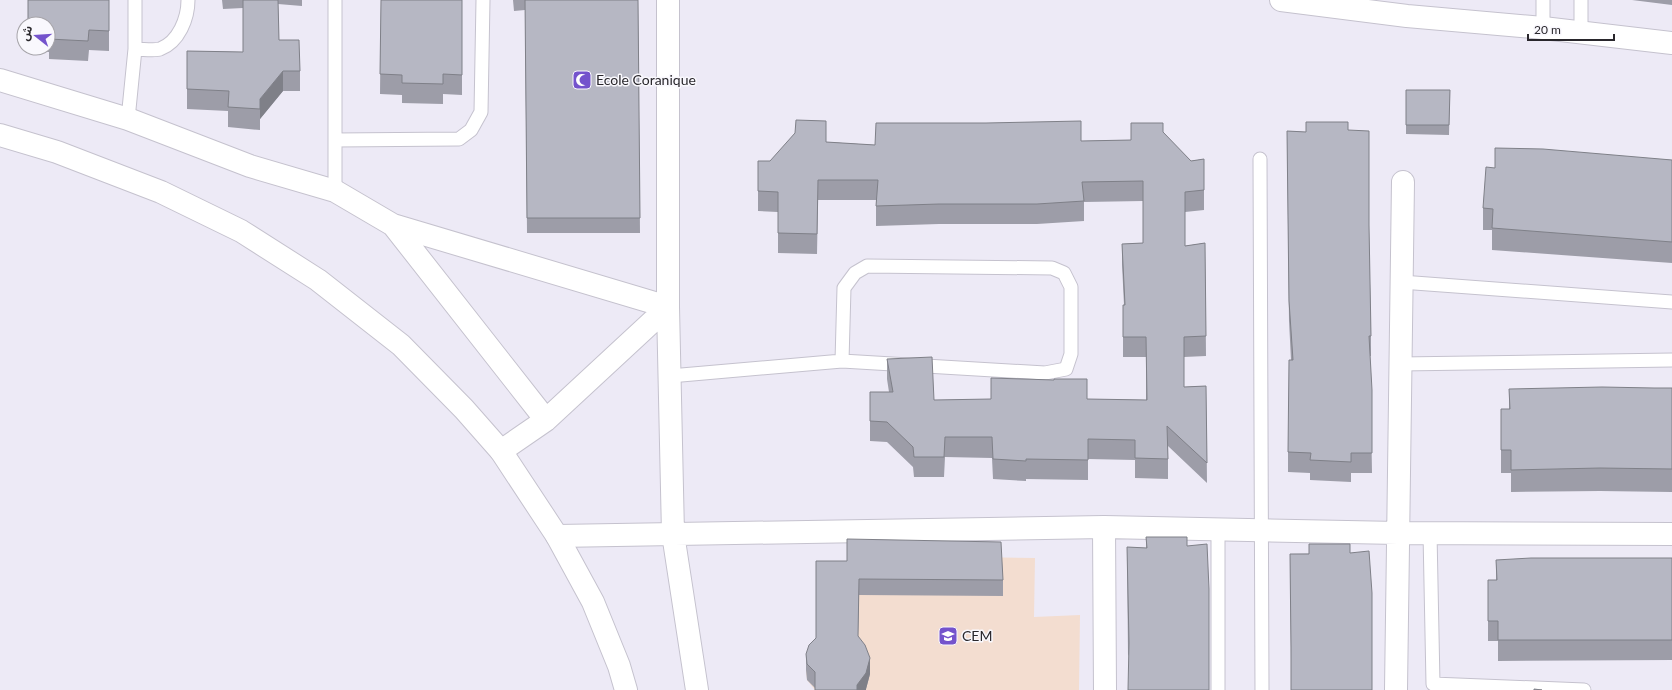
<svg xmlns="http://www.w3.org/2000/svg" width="1672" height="690" font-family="Lato,'Noto Sans Arabic',sans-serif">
  <rect width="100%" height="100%" fill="#edeaf6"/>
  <path fill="#f3ddd0" d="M 847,555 L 1035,558 L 1034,617 L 1080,615 L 1079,690 L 815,690 L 807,680 L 806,670 L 847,577 Z"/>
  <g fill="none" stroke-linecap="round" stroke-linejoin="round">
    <defs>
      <path id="service" d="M 335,0 L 335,191
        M 1543,0 L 1543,28
        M 1581,0 L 1581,32
        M 135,49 C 143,49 154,51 160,49 C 179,42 188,18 188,0
        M 128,119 L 135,49 L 135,0
        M 336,140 L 459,139 L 471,130 L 481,112 L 483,0
        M 1260,159 L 1262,690
        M 1401,282 L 1672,302
        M 1400,364 L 1672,360
        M 670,376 L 842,361 L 1045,373 L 1066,369 L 1071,354 L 1071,287 L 1064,273 L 1052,268 L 867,266 L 855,273 L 844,288 L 842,361
        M 1430,533 L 1433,684 L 1584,690
        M 1218,690 L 1218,529"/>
      <path id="minor" d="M 1281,0 L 1407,16 L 1543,28 L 1672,43
        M 0,80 L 128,119 L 250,166 L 335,191 L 393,225 L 546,420
        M 393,225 L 668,307 L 673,534 L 697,690
        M 501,451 L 546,420 L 668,307 L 668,0
        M 1104,527 L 1105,690
        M 557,536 L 1104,527 L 1398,533 L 1672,534
        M 1396,690 L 1403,182"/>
      <path id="tertiary" d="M 0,135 L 57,152 L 161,192 L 241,231 L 318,280 L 401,345 L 464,409 L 501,451 L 557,536 L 593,602 L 619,666 L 626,690"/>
    </defs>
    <use href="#service" stroke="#c5c2ce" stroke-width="15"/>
    <use href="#minor" stroke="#c5c2ce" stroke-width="24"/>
    <use href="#tertiary" stroke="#c5c2ce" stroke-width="24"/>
    <use href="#service" stroke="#fff" stroke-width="13"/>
    <use href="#minor" stroke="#fff" stroke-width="22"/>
    <use href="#tertiary" stroke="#fff" stroke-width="22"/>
  </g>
  <path fill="#9d9da8" d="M 109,0 L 109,51 L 89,50 L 88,61 L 49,59 L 49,52 L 28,51 L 28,48 L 48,48 L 48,24 Z
    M 222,0 L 302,0 L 302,6 L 278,4 L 279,40 L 300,71 L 300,91 L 283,91 L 260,119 L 260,130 L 228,127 L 228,111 L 187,109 L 187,51 L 243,52 L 243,8 L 223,9 Z
    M 381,0 L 462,0 L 462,95 L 443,94 L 443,104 L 402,103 L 402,95 L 380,94 Z
    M 513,0 L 638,0 L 640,233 L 527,233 L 525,10 L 514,11 Z
    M 1632,0 L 1672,0 L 1672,5 Z
    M 1406,90 L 1450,90 L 1449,135 L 1406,134 Z
    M 1306,122 L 1348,130 L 1369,230 L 1371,336 L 1371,356 L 1370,356 L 1372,473 L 1351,473 L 1351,482 L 1310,480 L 1310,473 L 1288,472 L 1288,452 L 1291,360 L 1289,321 L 1287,131 L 1306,132 Z
    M 1163,133 L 1191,161 L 1204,159 L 1204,210 L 1185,212 L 1185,246 L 1205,243 L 1206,356 L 1184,357 L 1184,387 L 1206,386 L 1207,483 L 1168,446 L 1168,479 L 1135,478 L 1135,460 L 1088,459 L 1088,480 L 1026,479 L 1026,481 L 993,479 L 992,458 L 945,457 L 944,477 L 914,477 L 913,467 L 887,442 L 870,441 L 870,392 L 889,392 L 887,379 L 887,359 L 934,400 L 1087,399 L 1146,400 L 1146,357 L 1123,357 L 1123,305 L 1124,305 L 1122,264 L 1122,244 L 1143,243 L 1143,201 L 1084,202 L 1084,221 L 1037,224 L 939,224 L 876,226 L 876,200 L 818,200 L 817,254 L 778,253 L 778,212 L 758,211 L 758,161 L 770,161 L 826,142 L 875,145 L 1131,140 Z
    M 1495,148 L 1672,160 L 1672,263 L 1492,250 L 1492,230 L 1483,230 L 1483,208 L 1495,168 Z
    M 1654,388 L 1672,388 L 1672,492 L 1600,491 L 1511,492 L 1511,473 L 1501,473 L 1501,409 L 1509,409 L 1509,389 Z
    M 1146,537 L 1187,537 L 1128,656 L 1127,547 L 1146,548 Z
    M 1350,553 L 1291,660 L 1290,554 Z
    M 1672,558 L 1672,660 L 1498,661 L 1498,641 L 1488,641 L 1488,580 L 1496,580 L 1496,560 Z
    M 816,561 L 1003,580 L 1003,596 L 859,595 L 858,636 L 870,674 L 866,689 L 815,688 L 807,680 L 806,670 L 806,654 L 816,638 Z"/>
  <path fill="#7f8088" d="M 283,71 L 283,91 L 260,119 L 260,130 L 260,99 Z
    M 870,658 L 870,674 L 866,689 L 866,690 L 857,690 L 857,685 Z"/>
  <path fill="#b6b7c3" stroke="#7f8088" d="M 28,0 L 109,0 L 109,31 L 89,30 L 88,41 L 49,39 L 49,32 L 48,32 L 48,24 L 28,24 Z
    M 243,0 L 278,0 L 279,40 L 299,40 L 300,71 L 283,71 L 260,99 L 260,109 L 228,107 L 229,91 L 187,89 L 187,51 L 243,52 Z
    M 381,0 L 462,0 L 462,75 L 443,74 L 443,84 L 402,83 L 402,75 L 380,74 Z
    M 525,0 L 638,0 L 640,218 L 527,218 Z
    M 1406,90 L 1450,90 L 1449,125 L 1406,125 Z
    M 796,120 L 826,121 L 826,142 L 875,145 L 876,123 L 986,123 L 1081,121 L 1081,141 L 1131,140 L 1131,123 L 1163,123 L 1163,132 L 1191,161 L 1204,159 L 1204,190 L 1185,192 L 1185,246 L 1205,243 L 1206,336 L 1184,337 L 1184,387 L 1206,386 L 1207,463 L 1167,426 L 1168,459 L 1135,458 L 1135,440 L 1088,439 L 1088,460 L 1026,459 L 1026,461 L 993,459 L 992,437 L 945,437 L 944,457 L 914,457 L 913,447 L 887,422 L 870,421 L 870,392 L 893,392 L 887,359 L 932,357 L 934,400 L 991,399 L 991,378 L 1054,380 L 1054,379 L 1087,379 L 1087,399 L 1147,400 L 1146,337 L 1123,337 L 1123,305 L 1125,305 L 1122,244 L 1143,243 L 1143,181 L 1082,182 L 1084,201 L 1037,204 L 939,204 L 876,206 L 878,180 L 818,180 L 817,234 L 778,233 L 778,192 L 758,191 L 758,161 L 770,161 L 795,133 Z
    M 1306,122 L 1348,122 L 1348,130 L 1369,131 L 1369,225 L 1371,336 L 1369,336 L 1372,390 L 1372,453 L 1351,453 L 1351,462 L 1310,460 L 1311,453 L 1288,452 L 1289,360 L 1293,360 L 1289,301 L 1287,131 L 1306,132 Z
    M 1495,148 L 1543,149 L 1672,160 L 1672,242 L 1492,228 L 1493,209 L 1483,208 L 1486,167 L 1495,168 Z
    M 1602,387 L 1654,388 L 1672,388 L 1672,469 L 1600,468 L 1511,470 L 1511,450 L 1501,450 L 1501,409 L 1510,409 L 1509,389 Z
    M 1146,537 L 1187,537 L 1187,546 L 1207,544 L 1209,589 L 1209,690 L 1128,690 L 1129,643 L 1127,547 L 1147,548 Z
    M 847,539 L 1001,542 L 1003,580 L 859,579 L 858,636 L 865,645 L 870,658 L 866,673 L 857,685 L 857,690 L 815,690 L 815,672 L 807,664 L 806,654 L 809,645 L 816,638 L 816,561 L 847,561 Z
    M 1309,544 L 1350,544 L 1350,553 L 1369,551 L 1372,593 L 1372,690 L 1291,690 L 1291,647 L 1290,554 L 1309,554 Z
    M 1531,558 L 1672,558 L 1672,640 L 1498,640 L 1498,621 L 1488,621 L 1488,580 L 1497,580 L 1496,560 Z
    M 1534,689 L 1542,690 L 1534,690 Z"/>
  <defs>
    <symbol id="mosque-square" viewBox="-11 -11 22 22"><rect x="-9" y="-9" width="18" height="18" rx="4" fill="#7453cc" stroke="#f9f8fd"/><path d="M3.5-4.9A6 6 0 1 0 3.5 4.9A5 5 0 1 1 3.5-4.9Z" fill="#fff"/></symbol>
    <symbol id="school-square" viewBox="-11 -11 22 22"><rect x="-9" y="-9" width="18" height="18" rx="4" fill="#7453cc" stroke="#f9f8fd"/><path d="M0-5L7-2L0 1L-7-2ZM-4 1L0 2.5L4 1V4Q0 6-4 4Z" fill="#fff"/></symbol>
  </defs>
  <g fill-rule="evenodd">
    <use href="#mosque-square" x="571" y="69" width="22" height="22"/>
    <use href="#school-square" x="937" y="625" width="22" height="22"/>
  </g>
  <g text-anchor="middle" stroke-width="3" stroke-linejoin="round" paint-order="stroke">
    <g font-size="14" fill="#29272c" stroke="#f9f8fd" text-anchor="start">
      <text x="596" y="85">Ecole Coranique</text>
      <text x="962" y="641">CEM</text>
    </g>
  </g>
  <g transform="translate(36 36) rotate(287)"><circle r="19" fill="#f9f8fd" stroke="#a6a4a9"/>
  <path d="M0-3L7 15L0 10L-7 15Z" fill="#7453cc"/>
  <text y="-6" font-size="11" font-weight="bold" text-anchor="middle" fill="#29272c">ش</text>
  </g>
  <path d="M1528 34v6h86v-6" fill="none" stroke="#29272c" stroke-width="2"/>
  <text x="1534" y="34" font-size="12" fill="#29272c" stroke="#f9f8fd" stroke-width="3" paint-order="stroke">20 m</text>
</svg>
